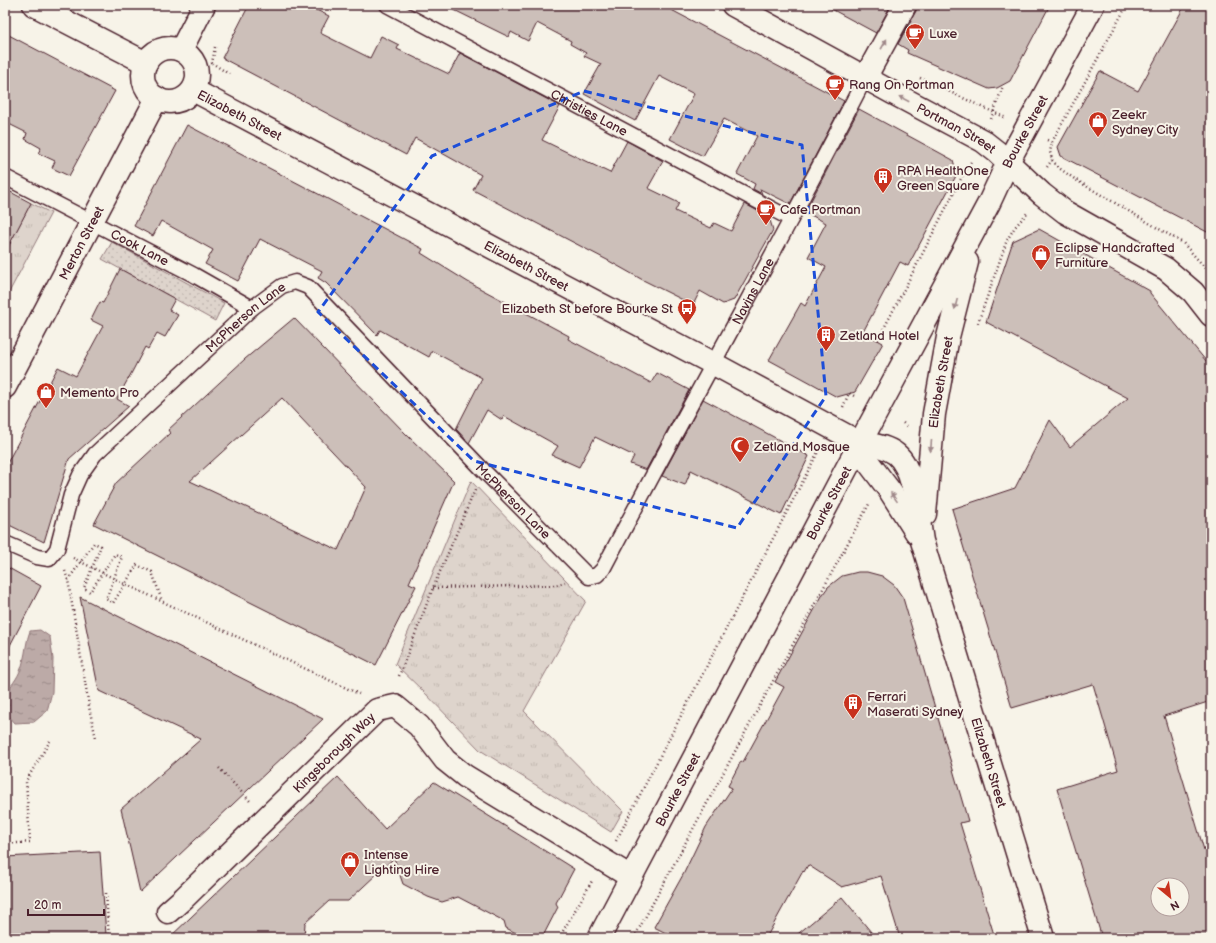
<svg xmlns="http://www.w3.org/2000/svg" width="1216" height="943" font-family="'Balsamiq Sans',sans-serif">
  <defs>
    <pattern id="grass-dots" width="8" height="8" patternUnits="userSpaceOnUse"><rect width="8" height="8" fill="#ded4cc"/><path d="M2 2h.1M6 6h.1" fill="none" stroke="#c0b6af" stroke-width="1.8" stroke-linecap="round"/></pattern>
    <pattern id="park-tufts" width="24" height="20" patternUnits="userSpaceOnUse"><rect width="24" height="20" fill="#ded4cc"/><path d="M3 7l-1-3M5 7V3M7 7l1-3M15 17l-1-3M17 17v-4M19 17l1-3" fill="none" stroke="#c0b6af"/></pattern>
    <pattern id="water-ripples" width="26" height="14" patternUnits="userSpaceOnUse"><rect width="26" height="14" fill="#bcaaa7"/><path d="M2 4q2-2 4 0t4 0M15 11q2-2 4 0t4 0" fill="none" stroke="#9b8a88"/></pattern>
  </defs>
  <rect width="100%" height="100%" fill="#f7f3e8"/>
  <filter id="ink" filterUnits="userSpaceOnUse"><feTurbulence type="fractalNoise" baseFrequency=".025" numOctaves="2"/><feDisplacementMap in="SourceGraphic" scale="8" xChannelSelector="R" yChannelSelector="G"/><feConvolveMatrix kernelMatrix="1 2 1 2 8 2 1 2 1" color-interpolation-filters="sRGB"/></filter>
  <g filter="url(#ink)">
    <path fill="url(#grass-dots)" stroke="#947a7c" d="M 112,242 L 224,303 L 215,321 L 102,259 Z"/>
    <path fill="url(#park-tufts)" stroke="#947a7c" d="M 31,203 L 51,213 L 5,300 L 5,253 Z
      M 471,481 L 586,601 L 524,711 L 623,811 L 611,832 L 480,750 L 424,692 L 395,664 Z"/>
    <path fill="url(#water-ripples)" stroke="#8e7275" d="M 40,630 L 50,637 L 53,659 L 52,692 L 47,711 L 34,722 L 15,723 L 5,711 L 5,693 C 13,684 20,675 23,662 C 26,651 26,641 30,631 Z"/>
    <path fill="#ccbfb9" stroke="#4a1f2b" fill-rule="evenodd" d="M 249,5 L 306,5 L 329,16 L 320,33 L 370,58 L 381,36 L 399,45 L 397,49 L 449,74 L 460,53 L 560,106 L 542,140 L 610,173 L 627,141 L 663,161 L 648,188 L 679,203 L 675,211 L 711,228 L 714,223 L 731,231 L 745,204 L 769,217 L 773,230 L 734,300 L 723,304 L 700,291 L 693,305 L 641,279 L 609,261 L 473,190 L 481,175 L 415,138 L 406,155 L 222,58 Z
      M 444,5 L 662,5 L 844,101 L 790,204 L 760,189 L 762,194 L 753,189 L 755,184 L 737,174 L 757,136 L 724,119 L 703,156 L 670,139 L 694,94 L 659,76 L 635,121 L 584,94 L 601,64 L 584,56 L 586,53 L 570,44 L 571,41 L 537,23 L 528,41 L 511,32 L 509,37 Z
      M 824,5 L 891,5 L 876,33 Z
      M 917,5 L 1050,5 L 1010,81 L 997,88 L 989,89 L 907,53 L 908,50 L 898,44 L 916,11 Z
      M 1185,5 L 1211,5 L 1211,234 L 1061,156 L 1058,147 L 1100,71 L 1138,91 Z
      M 5,33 L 115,91 L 69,176 L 52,168 L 55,161 L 38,153 L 41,148 L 25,139 L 27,133 L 5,122 Z
      M 859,109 L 953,160 L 957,174 L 908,266 L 900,262 L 863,332 L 883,343 L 855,392 L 837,397 L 769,360 L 801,303 L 805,306 L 826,267 L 808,257 L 826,223 L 805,212 Z
      M 187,125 L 423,249 L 421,253 L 468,282 L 569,336 L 568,339 L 651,383 L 657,373 L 689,390 L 646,470 L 630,464 L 634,456 L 595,437 L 579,467 L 552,455 L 558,446 L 504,416 L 502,420 L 487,410 L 469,443 L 456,429 L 482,378 L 432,351 L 429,357 L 380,330 L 377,335 L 326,283 L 318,278 L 322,271 L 260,239 L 238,281 L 205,264 L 213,250 L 161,221 L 153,236 L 134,226 Z
      M 5,189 L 31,203 L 5,253 Z
      M 1039,229 L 1150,291 L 1150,293 L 1211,367 L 1211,701 L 1164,716 L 1204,850 L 1211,847 L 1211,938 L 1102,938 L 1057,789 L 1118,770 L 1093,684 L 1012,708 L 952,509 L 1015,488 L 1050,420 L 1070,447 L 1128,398 L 986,322 L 1013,241 ZM 1158,885 L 1182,885 L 1182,909 L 1158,909 Z
      M 120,269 L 175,299 L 169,310 L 178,315 L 165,337 L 157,333 L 148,349 L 145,347 L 132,372 L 117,399 L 129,406 L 69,459 L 44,542 L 5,523 L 5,467 L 58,367 L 76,376 L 103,326 L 91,320 L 100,302 L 103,303 Z
      M 294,318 L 405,433 L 454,481 L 409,583 L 416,586 L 376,665 L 94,524 L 116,483 L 170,433 L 168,430 L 245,359 ZM 282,398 L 366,487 L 338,550 L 190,481 Z
      M 703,399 L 809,456 L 781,515 L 691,470 L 685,485 L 662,476 Z
      M 5,566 L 41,586 L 5,655 Z
      M 858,572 L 867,572 L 882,576 L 894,585 L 903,598 L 968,821 L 960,823 L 995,938 L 900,938 L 881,876 L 842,887 L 808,865 L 804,872 L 803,871 L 766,938 L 676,938 L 654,927 L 684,873 L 706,827 L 732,788 L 728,786 L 741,761 L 743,762 L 784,687 L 775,682 L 823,594 L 828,587 L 842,576 Z
      M 80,597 L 323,719 L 140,892 L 121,809 L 201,739 L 99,691 Z
      M 338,777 L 385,829 L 434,782 L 574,869 L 556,903 L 558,907 L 542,938 L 526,938 L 506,928 L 504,921 L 458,897 L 442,902 L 428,897 L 403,884 L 394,858 L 348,901 L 329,901 L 305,923 L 304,938 L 169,938 Z
      M 100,852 L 106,935 L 65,938 L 5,938 L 5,857 Z
      M 842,897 L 876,938 L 793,938 Z"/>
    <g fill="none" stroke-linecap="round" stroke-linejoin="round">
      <defs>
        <g id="service">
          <path id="s1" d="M 387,5 L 791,219"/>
          <path id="s2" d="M 5,177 L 194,275 L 252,308"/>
          <path id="s3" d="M 5,543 L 37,557 L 49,559 L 57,549 L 71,495 L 80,475 L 95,454 L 252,308 L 282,286 L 295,282 L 308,287 L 485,472 L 589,577 L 597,575 L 603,569 C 689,405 781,243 865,78"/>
        </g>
        <g id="minor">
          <path d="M 34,5 L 146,63"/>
          <path id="s4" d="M 733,5 L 893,93 L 983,141 L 997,152 L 1042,194 L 1065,212 L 1166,269 L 1193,292 L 1211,315"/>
          <circle cx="170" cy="75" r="27"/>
          <path d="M 181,50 L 204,5"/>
          <path d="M 865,78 L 905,5"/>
          <path id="s5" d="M 193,90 L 714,364 L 860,443"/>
          <path id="s6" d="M 5,387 L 157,98"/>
          <path id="s7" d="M 168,912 L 184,898 L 377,710 L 395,706 L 419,726 L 445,760 L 465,776 L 631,877"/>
        </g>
        <g id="secondary">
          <path id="s8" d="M 860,443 C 873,444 886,446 896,454 C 915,469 918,518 922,541 L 1043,938"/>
          <path d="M 860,443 L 868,462 L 890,491 L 916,532"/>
          <path id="s9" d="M 925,514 L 934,414 L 948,337 L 967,262"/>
          <path id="s10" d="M 599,938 L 860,443 L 989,203 L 1008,162 L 1093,5"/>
        </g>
      </defs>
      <use href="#service" stroke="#4a1f2b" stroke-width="17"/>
      <use href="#minor" stroke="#4a1f2b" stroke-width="25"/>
      <use href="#secondary" stroke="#4a1f2b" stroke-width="25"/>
      <path stroke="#4a1f2b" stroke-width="2.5" stroke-dasharray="1 3" stroke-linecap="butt" d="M 215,47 L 212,63 L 229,74
        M 920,78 L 1006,118
        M 991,119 L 1003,86
        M 1047,140 L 1052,142 L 1050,152 L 1052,160 L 1059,168 L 1076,180 L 1183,243 L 1209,272
        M 1052,142 L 1127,5
        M 1047,167 L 1052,160
        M 978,323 L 1007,240 L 1015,227 L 1028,212
        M 878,340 L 965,171 L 971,162
        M 843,407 L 849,393 L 856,397
        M 903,423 L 909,428
        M 73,558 L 125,584 L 359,694
        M 65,571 L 68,580 L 90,712 L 96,738
        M 68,580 L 94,543 L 101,546 L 84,588 L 90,592 L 115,554 L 122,557 L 106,599 L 113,603 L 137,565 L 152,572 L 162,601
        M 433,588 L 556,585 L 565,582
        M 399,676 L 433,588 L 475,490
        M 219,768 L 250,801
        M 616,841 L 820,448
        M 5,844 L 30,842 L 26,781 L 50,741
        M 106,893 L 109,938
        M 559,938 L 592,881
        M 634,938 L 869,504"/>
      <use href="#service" stroke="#f7f3e8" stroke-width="14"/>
      <use href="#minor" stroke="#f7f3e8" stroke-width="22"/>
      <use href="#secondary" stroke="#f7f3e8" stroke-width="22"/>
    </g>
    <defs><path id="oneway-solid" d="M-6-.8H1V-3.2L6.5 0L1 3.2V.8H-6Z"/></defs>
    <g fill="#a0898a">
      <use href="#oneway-solid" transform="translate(884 44) rotate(-61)"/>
      <use href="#oneway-solid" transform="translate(904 99) rotate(-152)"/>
      <use href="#oneway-solid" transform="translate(956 304) rotate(104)"/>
      <use href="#oneway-solid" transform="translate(931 446) rotate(95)"/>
      <use href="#oneway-solid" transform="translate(894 497) rotate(-125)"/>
    </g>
  </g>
  <path fill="none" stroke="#1d4ed8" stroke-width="3" stroke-dasharray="8 5" stroke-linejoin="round" d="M 584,91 L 802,145 L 826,396 L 737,528 L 474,461 L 318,312 L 432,156 Z"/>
  <defs>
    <symbol id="cafe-pin" viewBox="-11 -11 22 30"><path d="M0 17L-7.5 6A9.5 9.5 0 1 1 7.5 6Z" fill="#c8321e" stroke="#f7f3e8"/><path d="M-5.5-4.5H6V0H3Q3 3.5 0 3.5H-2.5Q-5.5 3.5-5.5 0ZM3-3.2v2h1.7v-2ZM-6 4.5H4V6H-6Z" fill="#fff"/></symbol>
    <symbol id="shop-pin" viewBox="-11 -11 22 30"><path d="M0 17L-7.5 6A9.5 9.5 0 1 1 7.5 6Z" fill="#c8321e" stroke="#f7f3e8"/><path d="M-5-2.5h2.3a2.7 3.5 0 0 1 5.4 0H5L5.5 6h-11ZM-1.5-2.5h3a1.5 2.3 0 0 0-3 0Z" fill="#fff"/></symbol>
    <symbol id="building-pin" viewBox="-11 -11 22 30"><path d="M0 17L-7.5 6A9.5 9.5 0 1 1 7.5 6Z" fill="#c8321e" stroke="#f7f3e8"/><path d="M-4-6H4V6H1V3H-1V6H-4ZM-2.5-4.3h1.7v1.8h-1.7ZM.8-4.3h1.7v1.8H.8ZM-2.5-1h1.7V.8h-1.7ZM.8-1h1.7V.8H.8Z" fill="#fff"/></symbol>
    <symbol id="bus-pin" viewBox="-11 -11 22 30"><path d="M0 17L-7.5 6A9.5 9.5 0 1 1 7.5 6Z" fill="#c8321e" stroke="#f7f3e8"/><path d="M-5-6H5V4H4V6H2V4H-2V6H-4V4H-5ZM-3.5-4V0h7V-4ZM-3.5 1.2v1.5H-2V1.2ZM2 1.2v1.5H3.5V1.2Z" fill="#fff"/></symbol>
    <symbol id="mosque-pin" viewBox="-11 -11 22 30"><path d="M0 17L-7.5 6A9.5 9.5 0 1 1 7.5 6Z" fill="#c8321e" stroke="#f7f3e8"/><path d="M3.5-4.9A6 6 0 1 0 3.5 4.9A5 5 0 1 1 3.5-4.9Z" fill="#fff"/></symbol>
  </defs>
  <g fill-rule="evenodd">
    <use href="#cafe-pin" x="904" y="22" width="22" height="30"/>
    <use href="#cafe-pin" x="824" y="73" width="22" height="30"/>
    <use href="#shop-pin" x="1087" y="110" width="22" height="30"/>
    <use href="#building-pin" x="872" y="166" width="22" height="30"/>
    <use href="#cafe-pin" x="755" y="198" width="22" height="30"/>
    <use href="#shop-pin" x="1030" y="243" width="22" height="30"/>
    <use href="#bus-pin" x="676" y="297" width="22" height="30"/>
    <use href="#building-pin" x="815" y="324" width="22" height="30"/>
    <use href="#shop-pin" x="35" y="381" width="22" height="30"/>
    <use href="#mosque-pin" x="729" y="435" width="22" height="30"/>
    <use href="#building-pin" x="842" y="692" width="22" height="30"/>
    <use href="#shop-pin" x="339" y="850" width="22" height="30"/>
  </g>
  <g text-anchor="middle" stroke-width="4" stroke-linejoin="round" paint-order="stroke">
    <g font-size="13" fill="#4a1f2b" stroke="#f7f3e8" text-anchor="start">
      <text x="929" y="38">Luxe</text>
      <text x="849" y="89">Rang On Portman</text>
      <text x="1112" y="119">Zeekr<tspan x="1112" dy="15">Sydney City</tspan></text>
      <text x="897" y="175">RPA HealthOne<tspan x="897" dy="15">Green Square</tspan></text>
      <text x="780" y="214">Cafe Portman</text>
      <text x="1055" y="252">Eclipse Handcrafted<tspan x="1055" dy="15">Furniture</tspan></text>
      <text x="673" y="313" text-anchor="end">Elizabeth St before Bourke St</text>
      <text x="840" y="340">Zetland Hotel</text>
      <text x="60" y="397">Memento Pro</text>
      <text x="754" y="451">Zetland Mosque</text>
      <text x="867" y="701">Ferrari<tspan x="867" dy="15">Maserati Sydney</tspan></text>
      <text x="364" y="859">Intense<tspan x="364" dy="15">Lighting Hire</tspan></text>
    </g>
    <g font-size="13" fill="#4a1f2b" stroke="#f7f3e8">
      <text dy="5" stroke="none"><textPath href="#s1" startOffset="229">Christies Lane</textPath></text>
      <text dy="5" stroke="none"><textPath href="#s5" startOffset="53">Elizabeth Street</textPath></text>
      <text dy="5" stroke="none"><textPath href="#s4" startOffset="255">Portman Street</textPath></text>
      <text dy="5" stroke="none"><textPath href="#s10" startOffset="912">Bourke Street</textPath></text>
      <text dy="5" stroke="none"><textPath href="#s6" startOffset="163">Merton Street</textPath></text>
      <text dy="5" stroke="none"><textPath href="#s2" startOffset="152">Cook Lane</textPath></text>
      <text dy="5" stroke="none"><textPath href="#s5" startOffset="377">Elizabeth Street</textPath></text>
      <text dy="5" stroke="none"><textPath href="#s3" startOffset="1179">Navins Lane</textPath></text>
      <text dy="5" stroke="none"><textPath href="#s3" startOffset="367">McPherson Lane</textPath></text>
      <text dy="5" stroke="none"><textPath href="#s9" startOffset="133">Elizabeth Street</textPath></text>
      <text dy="5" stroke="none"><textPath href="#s3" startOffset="739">McPherson Lane</textPath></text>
      <text dy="5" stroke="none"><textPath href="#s10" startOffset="492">Bourke Street</textPath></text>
      <text dy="5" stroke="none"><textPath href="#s7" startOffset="230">Kingsborough Way</textPath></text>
      <text dy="5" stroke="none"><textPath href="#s8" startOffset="362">Elizabeth Street</textPath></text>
      <text dy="5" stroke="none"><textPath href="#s10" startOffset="168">Bourke Street</textPath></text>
    </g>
  </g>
  <rect width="1216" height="943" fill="none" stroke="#f7f3e8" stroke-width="20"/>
  <rect x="10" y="10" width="1196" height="923" fill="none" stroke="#4a1f2b" stroke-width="1.5" filter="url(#ink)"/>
  <g transform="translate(1170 897) rotate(151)"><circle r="19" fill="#f7f3e8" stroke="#b29e9c"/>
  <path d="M0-3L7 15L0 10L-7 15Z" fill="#c8321e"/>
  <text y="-6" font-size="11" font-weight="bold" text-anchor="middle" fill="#4a1f2b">N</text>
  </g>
  <path d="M28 909v6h76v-6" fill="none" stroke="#4a1f2b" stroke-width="2"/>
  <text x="34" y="909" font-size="12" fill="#4a1f2b" stroke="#f7f3e8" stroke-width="3" paint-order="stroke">20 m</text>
</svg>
